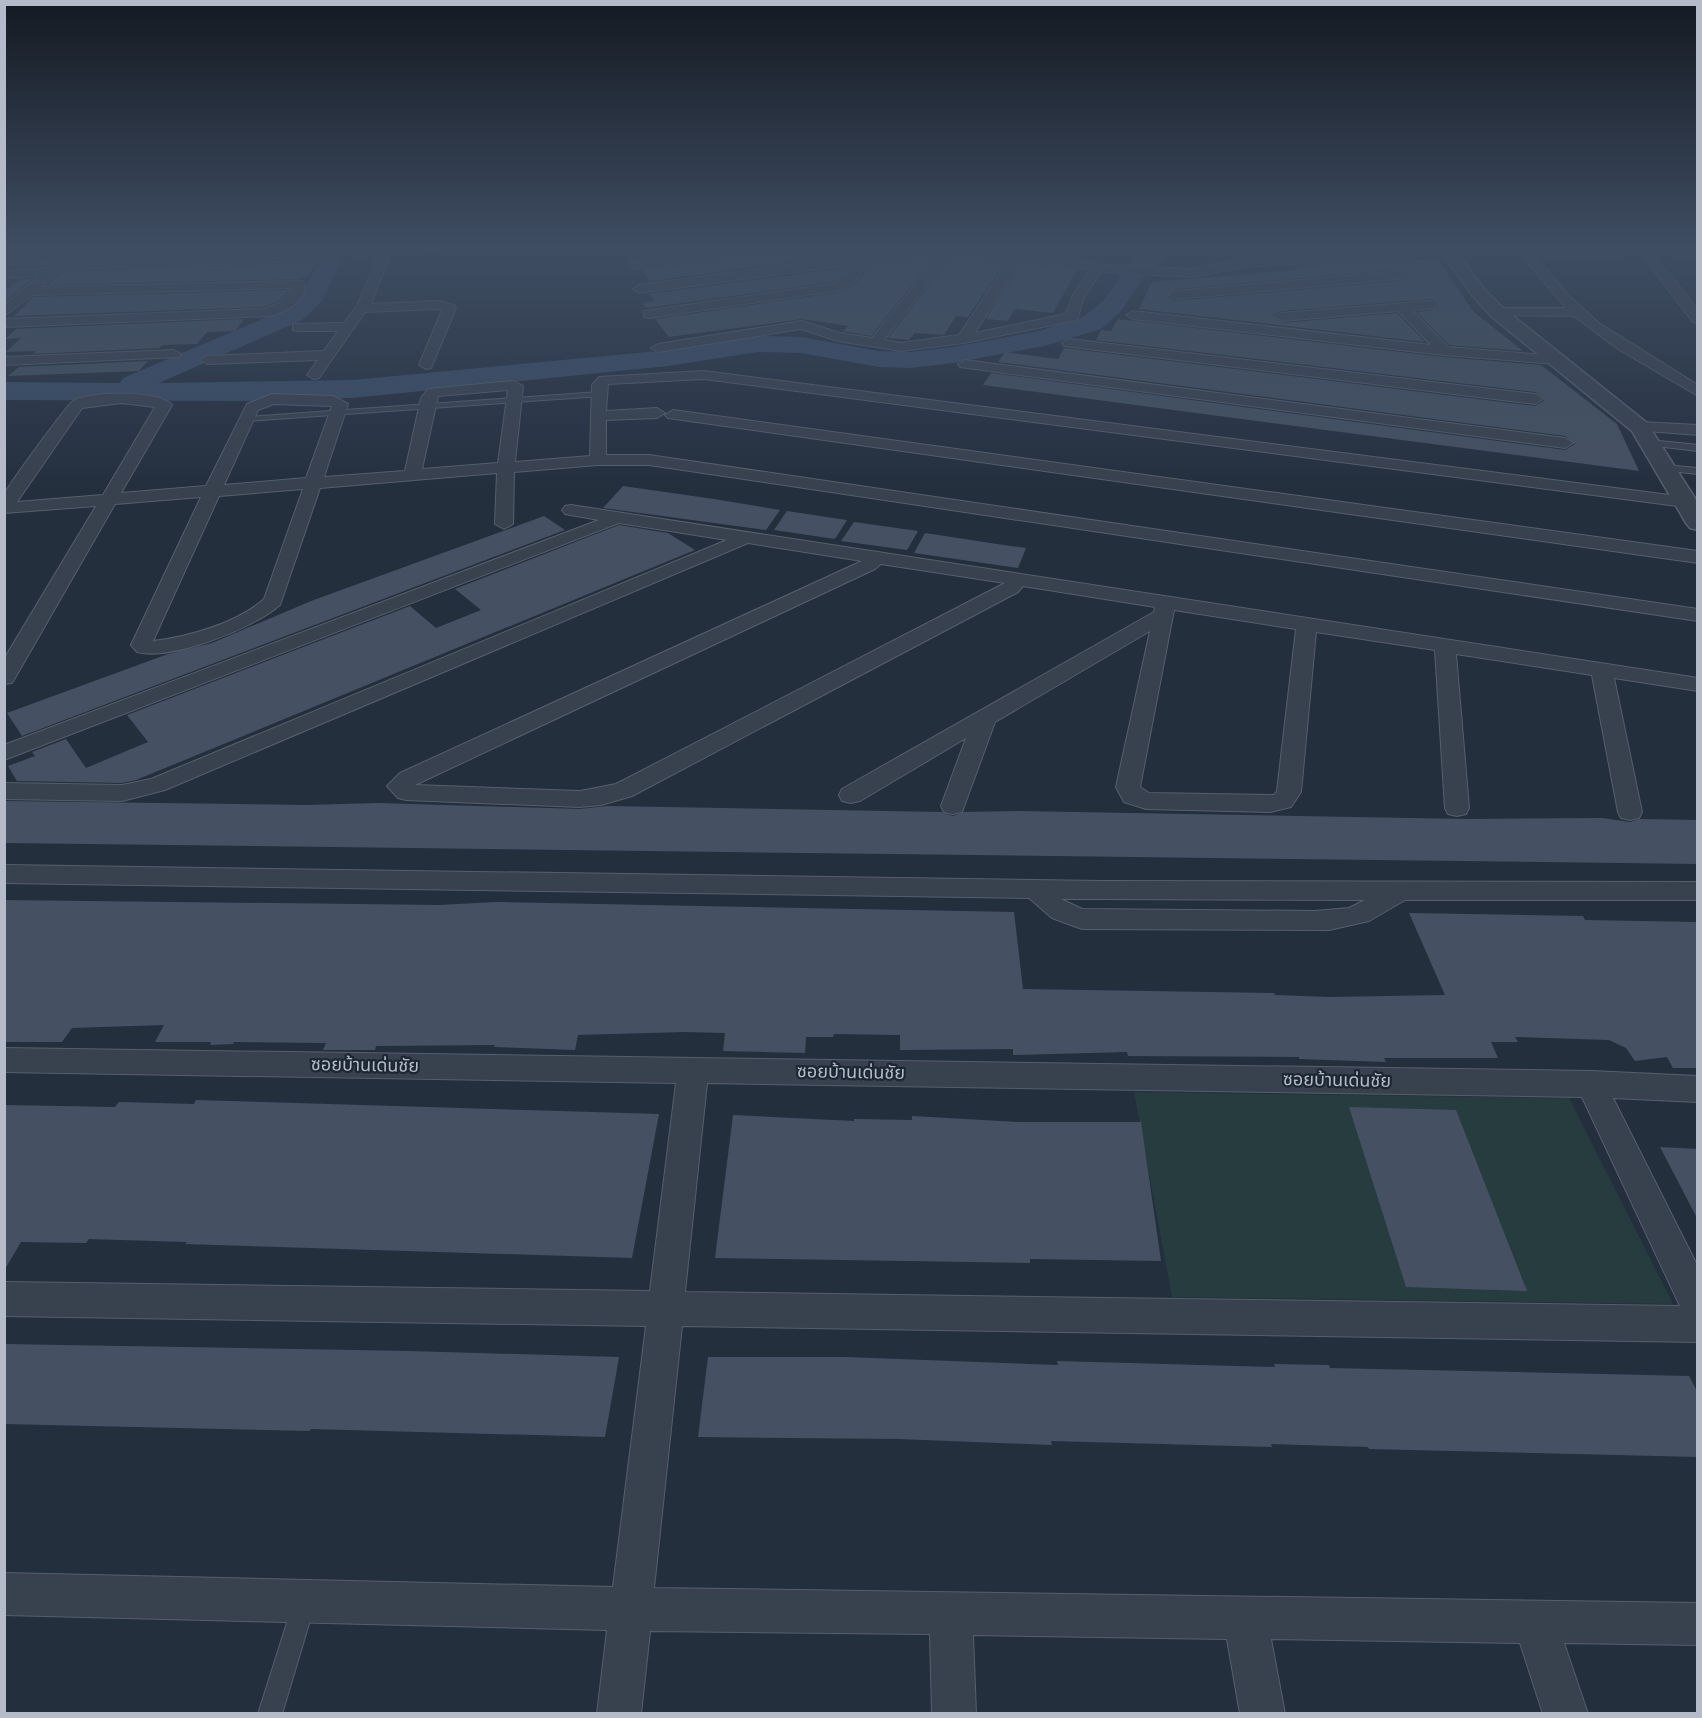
<svg xmlns="http://www.w3.org/2000/svg" width="1702" height="1718" font-family="Inter,'Noto Sans Thai',sans-serif">
  <rect width="100%" height="100%" fill="#242f3e"/>
  <path fill="#263c3f" d="M 1134,1092 L 1569,1098 L 1673,1304 L 1172,1297 Z"/>
  <g fill="none" stroke-linecap="round" stroke-linejoin="round">
    <path fill="#394c67" fill-rule="evenodd" d="M 327,246 L 349,246 L 322,301 L 302,320 L 159,383 L 353,380 L 668,350 L 758,336 L 801,337 L 879,351 L 911,352 L 953,347 L 1039,331 L 1083,317 L 1103,301 L 1129,264 L 1155,246 L 1180,246 L 1146,274 L 1121,311 L 1101,329 L 1044,346 L 953,363 L 911,368 L 879,367 L 801,353 L 758,352 L 668,366 L 353,398 L 255,401 L 4,400 L 4,382 L 120,383 L 123,378 L 284,310 L 300,297 Z"/>
  </g>
  <path fill="#455162" fill-rule="evenodd" d="M 90,246 L 329,246 L 307,276 L 298,279 L 47,285 L 64,271 L 306,263 L 314,258 L 306,251 L 77,259 Z
    M 644,246 L 740,246 L 642,258 L 638,254 L 650,252 Z
    M 788,246 L 916,246 L 650,281 L 641,270 L 780,251 Z
    M 957,246 L 1032,246 L 1032,251 Z
    M 1283,246 L 1385,246 L 1387,248 L 1289,254 Z
    M 936,255 L 871,336 L 843,331 L 848,326 L 802,319 L 669,337 L 655,319 L 835,293 L 855,284 L 873,262 Z
    M 953,255 L 1006,260 L 968,317 L 956,316 L 944,335 L 915,333 L 909,340 L 888,338 Z
    M 58,257 L 47,266 L 4,266 L 10,259 Z
    M 1413,259 L 1438,260 L 1473,311 L 1523,351 L 1449,345 L 1417,312 L 1437,309 L 1438,304 L 1430,299 L 1282,311 L 1273,316 L 1282,323 L 1397,313 L 1425,342 L 1139,309 L 1152,282 L 1298,270 L 1296,266 ZM 1403,269 L 1411,275 L 1407,280 L 1175,301 L 1167,296 L 1175,289 Z
    M 1022,261 L 1077,270 L 1053,313 L 1015,309 L 1008,321 L 986,319 Z
    M 851,267 L 844,275 L 831,282 L 646,308 L 642,303 L 655,301 L 649,294 Z
    M 19,279 L 32,279 L 4,302 L 4,291 Z
    M 288,290 L 281,300 L 263,307 L 14,316 L 33,297 Z
    M 244,319 L 235,331 L 207,332 L 197,344 L 162,345 L 159,348 L 33,354 L 36,351 L 6,352 L 21,338 L 5,339 L 16,329 Z
    M 1118,319 L 1444,357 L 1541,365 L 1617,424 L 1639,471 L 983,385 L 991,373 L 1565,450 L 1575,444 L 1565,436 L 998,362 L 1005,352 L 1058,359 L 1064,348 L 1535,406 L 1545,400 L 1535,392 L 1096,340 L 1101,330 L 1111,331 Z
    M 148,361 L 139,371 L 8,376 L 19,367 Z
    M 623,486 L 714,499 L 780,510 L 766,530 L 603,508 Z
    M 787,511 L 847,520 L 835,539 L 774,530 Z
    M 544,516 L 565,530 L 22,736 L 7,713 L 168,654 L 212,643 L 311,601 Z
    M 854,522 L 918,531 L 907,550 L 841,541 Z
    M 619,525 L 668,533 L 695,550 L 136,780 L 122,783 L 17,781 L 8,766 L 35,756 L 32,752 L 66,739 L 86,768 L 148,742 L 127,715 L 410,606 L 436,628 L 481,610 L 455,589 Z
    M 925,533 L 997,544 L 1026,548 L 1018,568 L 914,553 Z
    M 4,801 L 306,805 L 378,803 L 580,809 L 607,806 L 941,812 L 953,816 L 964,812 L 1018,811 L 1466,819 L 1602,818 L 1630,822 L 1640,819 L 1698,820 L 1698,864 L 4,843 Z
    M 4,900 L 439,905 L 496,902 L 1014,912 L 1023,989 L 1274,993 L 1275,995 L 1329,997 L 1445,995 L 1409,913 L 1583,916 L 1585,920 L 1698,922 L 1698,1068 L 1673,1068 L 1667,1057 L 1635,1061 L 1626,1048 L 1609,1040 L 1515,1037 L 1518,1042 L 1491,1042 L 1498,1058 L 1384,1058 L 1386,1062 L 1299,1059 L 1299,1057 L 1128,1056 L 1127,1052 L 1013,1055 L 1013,1049 L 900,1050 L 900,1035 L 834,1034 L 833,1037 L 806,1037 L 805,1053 L 723,1051 L 725,1033 L 684,1032 L 578,1035 L 575,1050 L 494,1047 L 495,1045 L 376,1046 L 375,1050 L 323,1050 L 326,1043 L 234,1042 L 233,1044 L 210,1045 L 211,1042 L 155,1042 L 164,1025 L 72,1028 L 62,1042 L 4,1042 Z
    M 196,1100 L 659,1114 L 632,1258 L 185,1244 L 187,1242 L 89,1239 L 86,1243 L 21,1242 L 4,1271 L 4,1105 L 115,1107 L 119,1102 L 194,1104 Z
    M 1349,1107 L 1456,1110 L 1527,1291 L 1406,1287 Z
    M 733,1115 L 854,1121 L 854,1119 L 912,1120 L 912,1116 L 1020,1122 L 1141,1122 L 1161,1261 L 1030,1259 L 1030,1263 L 715,1258 Z
    M 1660,1147 L 1698,1149 L 1698,1220 Z
    M 4,1344 L 409,1351 L 619,1357 L 605,1437 L 311,1429 L 310,1431 L 4,1424 Z
    M 708,1357 L 845,1357 L 1058,1365 L 1057,1361 L 1275,1367 L 1274,1364 L 1329,1365 L 1330,1368 L 1689,1376 L 1698,1393 L 1698,1457 L 1369,1449 L 1368,1447 L 1271,1444 L 1272,1447 L 1051,1441 L 1052,1445 L 899,1439 L 698,1437 Z"/>
  <g fill="none" stroke-linecap="round" stroke-linejoin="round">
    <defs>
      <path id="service" d="M 1647,249 L 1698,254 L 1698,258 L 1645,252 Z
        M 599,392 L 603,394 L 602,396 L 246,421 L 242,419 L 246,417 Z
        M 1650,440 L 1698,445 L 1698,451 L 1647,445 L 1646,443 Z
        M 1664,465 L 1698,468 L 1698,474 L 1661,470 L 1660,468 Z
        M 303,1596 L 311,1599 L 314,1607 L 282,1714 L 258,1714 L 292,1607 L 295,1599 Z"/>
      <path id="minor" d="M 88,246 L 71,261 L 306,253 L 312,257 L 306,261 L 63,269 L 41,287 L 303,281 C 310,301 285,312 270,316 L 4,327 L 4,319 L 263,309 L 282,302 L 292,288 L 32,295 L 4,316 L 4,305 L 39,276 L 4,278 L 4,270 L 48,268 L 65,254 L 4,257 L 4,249 Z
        M 398,246 L 455,246 L 449,249 L 391,253 L 371,304 L 438,301 L 454,305 L 456,308 L 431,368 L 426,369 L 419,365 L 442,310 L 438,309 L 365,312 L 319,378 L 314,379 L 307,375 L 318,360 L 207,364 L 200,360 L 207,356 L 324,351 L 338,331 L 298,331 L 293,330 L 293,324 L 344,323 L 358,304 L 379,254 L 353,256 L 349,254 L 349,250 Z
        M 756,246 L 786,246 L 780,249 L 634,269 L 628,265 L 634,261 Z
        M 931,246 L 1054,255 L 1103,265 L 1191,269 L 1245,259 L 1449,246 L 1525,246 L 1612,249 L 1609,246 L 1622,246 L 1627,251 L 1619,257 L 1534,255 L 1569,296 L 1599,323 L 1698,385 L 1698,396 L 1618,349 L 1574,316 L 1492,315 L 1490,312 L 1497,308 L 1566,308 L 1521,255 L 1449,254 L 1245,267 L 1191,277 L 1101,272 L 1084,297 L 1077,320 L 964,343 L 901,351 L 838,341 L 801,329 L 658,352 L 651,348 L 658,344 L 802,321 L 840,333 L 872,338 L 941,252 L 872,260 L 853,283 L 835,291 L 649,318 L 644,317 L 644,311 L 832,284 L 845,277 L 856,264 L 639,293 L 633,289 L 639,285 ZM 952,253 L 1010,258 L 959,335 L 901,343 L 884,340 ZM 1021,259 L 1090,270 L 1072,297 L 1066,314 L 975,333 Z
        M 1635,246 L 1647,246 L 1698,310 L 1698,323 L 1693,322 Z
        M 1403,271 L 1409,275 L 1407,278 L 1175,299 L 1169,295 L 1175,291 Z
        M 1430,301 L 1436,305 L 1435,308 L 1412,310 L 1448,347 L 1556,356 L 1563,360 L 1556,364 L 1444,355 L 1133,319 L 1126,315 L 1133,311 L 1431,345 L 1398,311 L 1282,321 L 1275,317 L 1282,313 Z
        M 1069,339 L 1535,394 L 1543,399 L 1535,404 L 1064,346 L 1062,343 Z
        M 174,350 L 181,354 L 179,357 L 4,365 L 4,357 Z
        M 965,360 L 1565,438 L 1573,443 L 1565,448 L 960,367 L 958,364 Z
        M 704,371 L 1685,497 L 1694,502 L 1685,507 L 704,379 L 608,384 L 606,411 L 657,408 L 665,413 L 657,418 L 606,420 L 606,455 L 649,455 L 1698,609 L 1698,621 L 649,465 L 598,465 L 514,472 L 513,524 L 504,529 L 495,524 L 497,473 L 320,488 L 280,605 C 254,628 171,661 137,652 L 131,645 L 201,497 L 115,504 L 15,678 L 12,683 L 4,684 L 4,659 L 96,506 L 4,513 C 4,508 3,500 4,495 C 6,488 67,405 73,401 C 89,391 159,390 172,405 L 121,493 L 206,486 L 247,404 L 272,394 L 333,396 L 348,404 L 324,477 L 405,471 L 421,398 L 428,389 L 514,381 L 523,386 L 515,462 L 590,456 L 592,385 L 599,377 ZM 508,390 L 498,463 L 422,469 L 438,396 ZM 121,403 L 155,407 L 103,495 L 17,502 L 82,408 ZM 274,404 L 332,406 L 306,478 L 224,485 L 258,410 ZM 303,489 L 264,599 C 237,623 188,637 153,641 L 219,496 Z
        M 673,410 L 1698,551 L 1698,563 L 668,418 L 665,415 Z
        M 1640,422 L 1698,425 L 1698,435 L 1634,430 L 1632,427 Z
        M 571,505 L 1698,678 L 1698,691 L 1614,678 L 1642,812 L 1639,818 L 1630,820 L 1621,818 L 1618,812 L 1592,675 L 1456,654 L 1469,808 L 1466,814 L 1457,816 L 1448,814 L 1445,808 L 1435,650 L 1316,632 L 1301,792 L 1291,807 L 1270,812 L 1146,809 L 1124,802 L 1116,787 L 1150,631 L 995,722 L 962,812 L 953,814 L 944,812 L 941,806 L 966,738 L 860,801 L 851,803 L 842,801 L 839,795 L 842,789 L 1154,612 L 1155,607 L 1023,586 L 1018,592 L 632,796 L 601,805 L 580,807 L 406,800 L 398,798 L 387,786 L 400,773 L 862,561 L 748,543 L 165,790 L 122,801 L 4,799 L 4,783 L 122,785 L 151,779 L 727,540 L 619,523 L 4,760 L 4,745 L 599,520 L 565,514 L 562,510 L 565,506 ZM 881,564 L 1005,583 L 616,784 L 580,791 L 415,785 L 875,569 ZM 1174,610 L 1296,629 L 1277,791 L 1274,795 L 1149,793 L 1140,787 Z
        M 4,865 L 1101,881 L 1698,882 L 1698,900 L 1405,900 L 1369,921 L 1329,930 L 1082,929 L 1052,918 L 1029,898 L 4,883 ZM 1061,899 L 1101,899 L 1365,900 L 1349,908 L 1315,911 L 1082,909 Z
        M 4,1048 L 1591,1071 L 1698,1076 L 1698,1102 L 1613,1098 L 1698,1267 L 1698,1342 L 682,1326 L 654,1588 L 1698,1603 L 1698,1645 L 1564,1643 L 1588,1714 L 1543,1714 L 1520,1643 L 1271,1639 L 1285,1714 L 1240,1714 L 1227,1639 L 973,1635 L 976,1714 L 932,1714 L 930,1634 L 650,1631 L 641,1714 L 597,1714 L 607,1630 L 4,1615 L 4,1573 L 613,1587 L 646,1326 L 4,1316 L 4,1282 L 650,1291 L 676,1083 L 4,1072 ZM 707,1083 L 1582,1097 L 1680,1306 L 685,1292 Z"/>
      <path id="tertiary" d="M 1438,246 L 1452,246 L 1483,288 L 1503,308 L 1647,423 L 1698,503 L 1698,530 L 1690,528 L 1686,523 L 1632,431 L 1491,316 L 1471,294 Z"/>
    </defs>
    <use href="#service" stroke="#565f6c" stroke-width="2"/>
    <use href="#minor" stroke="#565f6c" stroke-width="2"/>
    <use href="#tertiary" stroke="#565f6c" stroke-width="3"/>
    <use href="#service" fill="#38414e" fill-rule="evenodd"/>
    <use href="#minor" fill="#38414e" fill-rule="evenodd"/>
    <use href="#tertiary" fill="#38414e" fill-rule="evenodd"/>
  </g>
  <linearGradient id="sky" x2="0" y2="1"><stop stop-color="#141a22"/><stop offset="0.51" stop-color="#3f4d63"/><stop offset="1" stop-color="#3f4d63" stop-opacity="0"/></linearGradient>
  <rect width="1702" height="486" fill="url(#sky)"/>
  <g text-anchor="middle" stroke-width="4.5" stroke-linejoin="round" paint-order="stroke">
    <g font-size="18" fill="#b4bcc9" stroke="#1d2633">
      <text transform="translate(365 1065) rotate(1)" y="6">ซอยบ้านเด่นชัย</text>
      <text transform="translate(851 1072) rotate(1)" y="6">ซอยบ้านเด่นชัย</text>
      <text transform="translate(1337 1080) rotate(1)" y="6">ซอยบ้านเด่นชัย</text>
    </g>
  </g>
  <rect width="1702" height="1718" fill="none" stroke="#b4bcc9" stroke-width="12"/>
</svg>
